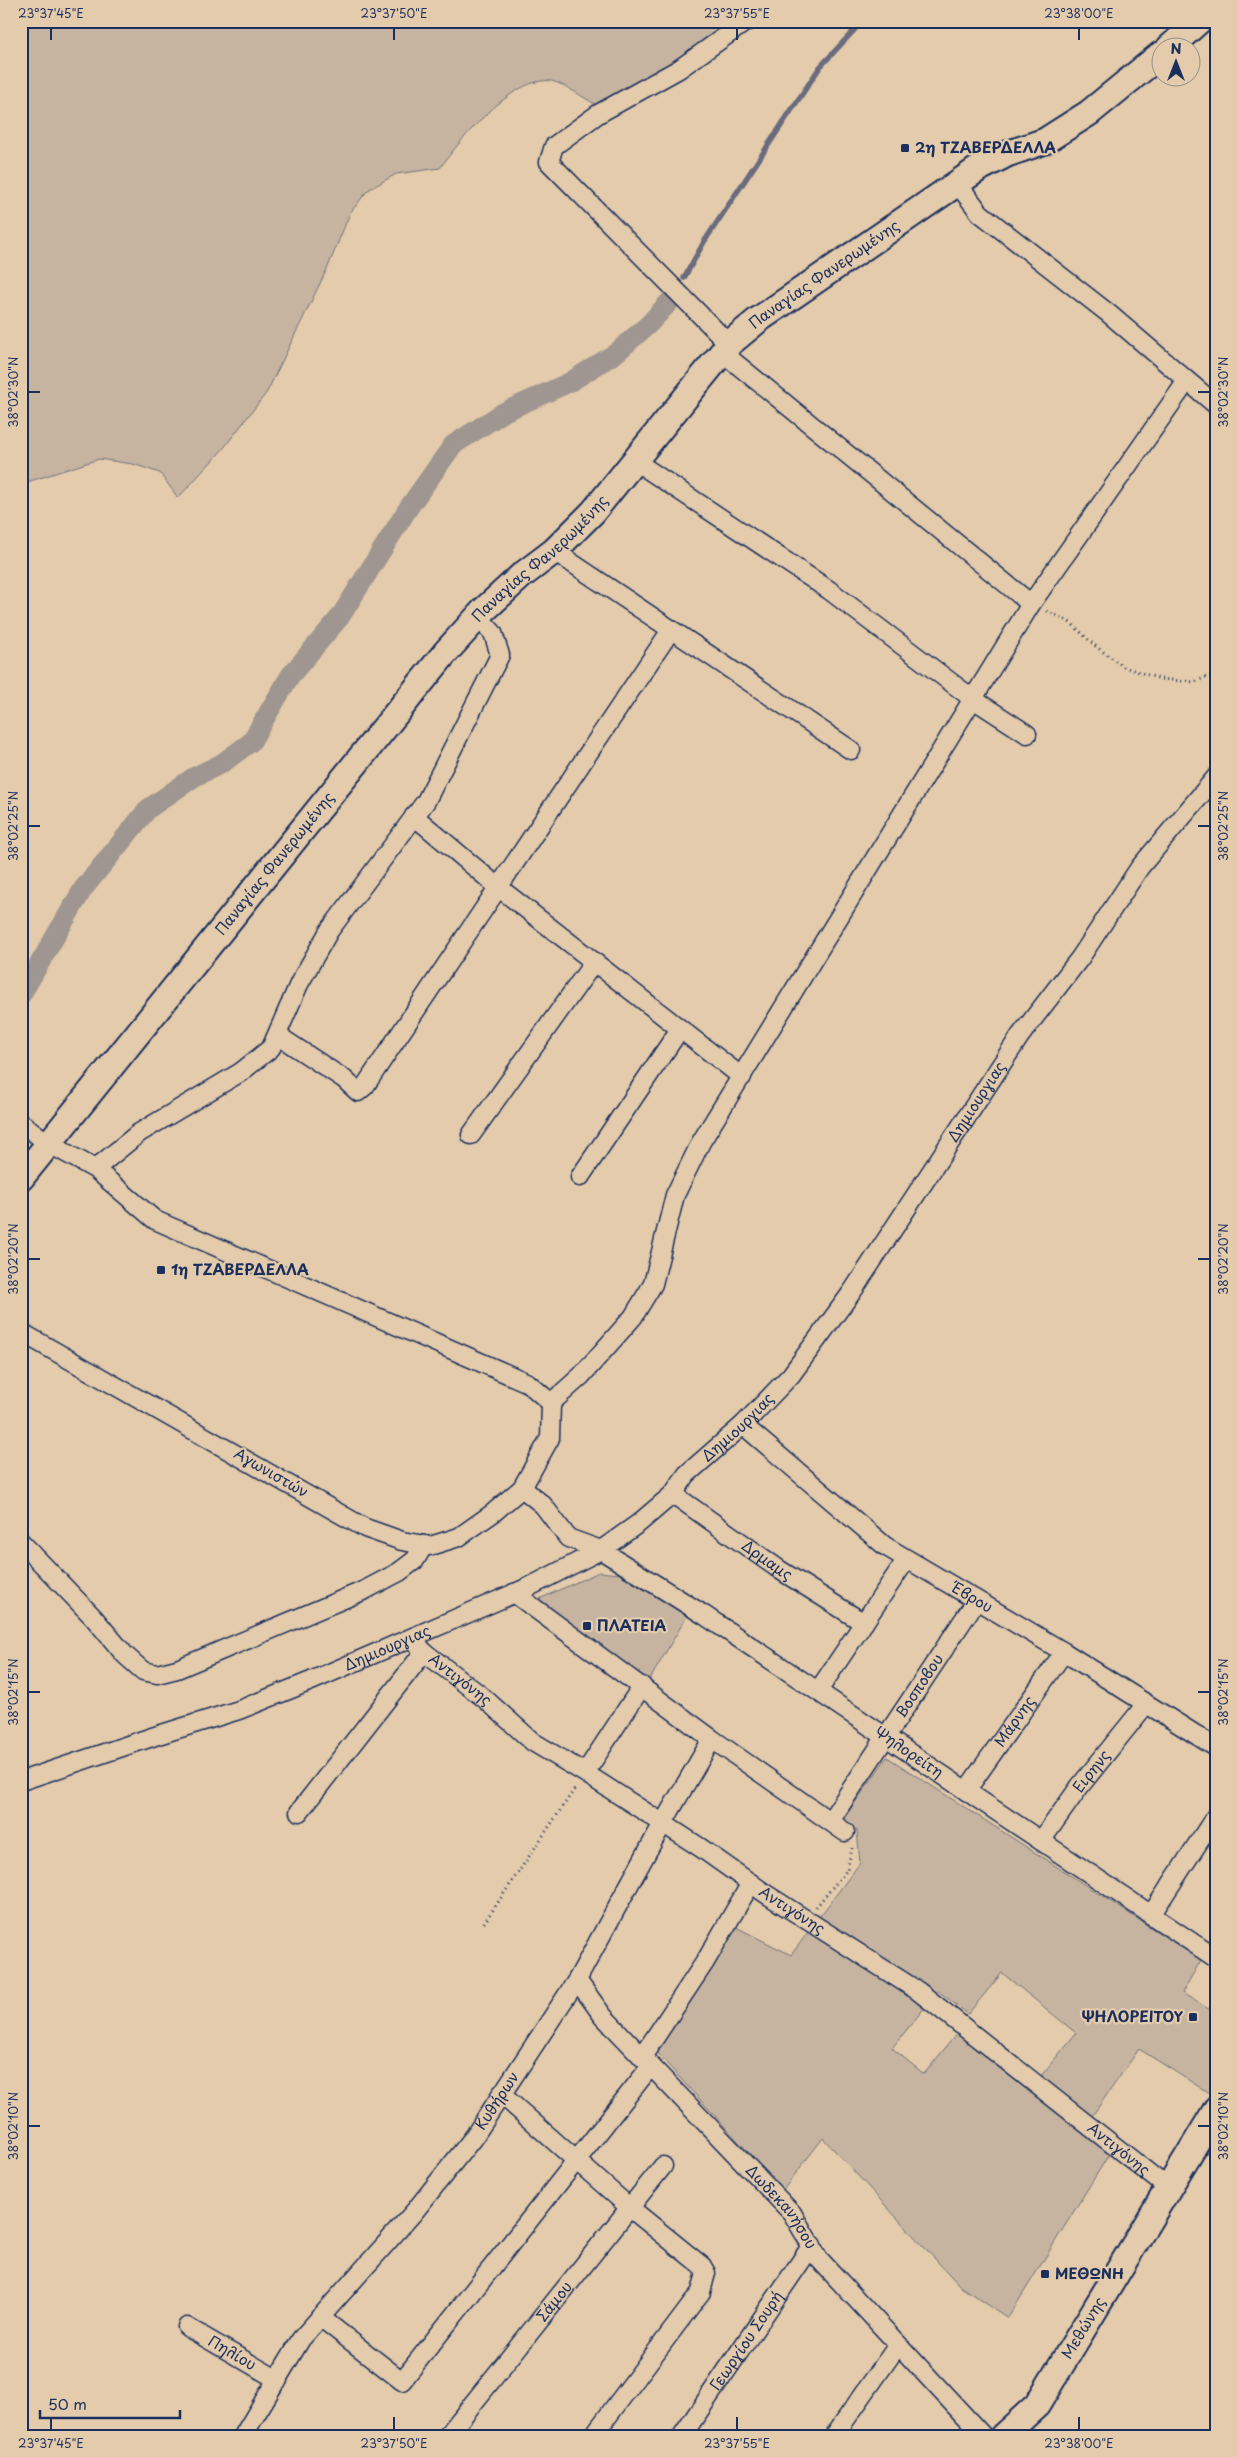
<svg xmlns="http://www.w3.org/2000/svg" width="1238" height="2457" font-family="'Playpen Sans',sans-serif">
  <rect width="100%" height="100%" fill="#e3cbab"/>
  <filter id="ink" filterUnits="userSpaceOnUse"><feTurbulence type="fractalNoise" baseFrequency=".02" numOctaves="2"/><feDisplacementMap in="SourceGraphic" scale="10" xChannelSelector="R" yChannelSelector="G"/><feConvolveMatrix kernelMatrix="1 2 1 2 8 2 1 2 1" color-interpolation-filters="sRGB"/></filter>
  <g filter="url(#ink)">
    <path fill="#c6b4a0" stroke="#70727f" fill-rule="evenodd" d="M 21,21 L 731,21 L 691,54 L 653,76 L 595,104 C 584,98 563,83 551,81 C 514,75 459,141 440,168 L 396,174 L 368,190 L 350,213 L 328,267 L 267,392 L 223,449 L 178,498 L 160,473 L 133,464 L 99,459 L 21,484 Z
      M 599,1572 L 619,1574 L 687,1616 L 649,1681 L 537,1600 Z
      M 887,1757 L 1201,1960 L 1182,1993 L 1217,2014 L 1217,2098 L 1139,2049 L 1083,2129 L 1111,2151 L 1008,2318 L 961,2287 L 823,2138 L 783,2190 L 657,2053 L 736,1927 L 791,1955 L 860,1863 L 857,1830 L 842,1821 ZM 1002,1973 L 1076,2033 L 1031,2088 L 959,2031 L 924,2074 L 892,2048 L 938,1991 L 968,2014 Z"/>
    <g fill="none" stroke-linecap="round" stroke-linejoin="round">
      <path stroke="#6a6c7d" stroke-width="5.5" d="M 684,278 L 704,242 L 820,67 L 859,25 L 865,21"/>
      <path stroke="#9f9591" stroke-width="20" d="M 21,995 L 83,889 L 148,809 L 194,777 L 221,764 L 251,742 L 290,676 L 340,617 L 409,507 L 453,445 L 504,412 L 570,382 L 616,353 L 649,324 L 672,299"/>
      <defs>
        <g id="street">
          <path d="M 957,183 L 980,213 L 1108,313 L 1217,406"/>
          <path d="M 729,344 L 549,162 L 554,146 L 598,114 L 679,69 L 747,21"/>
          <path d="M 723,353 L 1031,604"/>
          <path d="M 635,461 L 829,590 L 973,699 L 1027,734"/>
          <path d="M 554,551 L 851,750"/>
          <path d="M 414,816 L 498,887 L 742,1077"/>
          <path d="M 277,1035 L 344,1079 L 358,1092 L 365,1086 L 671,630"/>
          <path d="M 21,1123 L 48,1143 L 95,1169 L 155,1220 L 528,1383 L 551,1403 L 550,1438 L 522,1488 L 493,1513 L 459,1537 L 430,1546 L 402,1541 L 365,1528 L 21,1332"/>
          <path d="M 471,1135 L 594,962"/>
          <path d="M 95,1169 L 139,1133 L 241,1072 L 271,1048 L 299,984 L 329,931 L 426,801 L 500,655 L 493,633 L 478,617"/>
          <path d="M 580,1177 L 680,1029"/>
          <path d="M 551,1403 L 581,1376 L 633,1317 L 653,1284 L 675,1195 L 701,1142 L 1031,604 L 1187,381"/>
          <path id="s1" d="M 743,1425 L 885,1546 L 1064,1652 L 1217,1748"/>
          <path id="s2" d="M 522,1488 L 543,1505 L 568,1538 L 601,1550 L 704,1615 L 1217,1959"/>
          <path id="s3" d="M 673,1494 L 780,1570 L 864,1623"/>
          <path d="M 21,1542 L 94,1618 L 125,1655 L 143,1671 L 157,1674 L 177,1669 L 365,1590 L 399,1572 L 415,1560 L 424,1545"/>
          <path d="M 514,1593 L 712,1739 L 845,1832"/>
          <path id="s4" d="M 412,1638 L 424,1652 L 484,1698 L 533,1742 L 585,1773 L 701,1848 L 766,1894 L 918,1991 L 1169,2189"/>
          <path d="M 818,1691 L 906,1560"/>
          <path d="M 585,1773 L 642,1686"/>
          <path id="s5" d="M 21,1781 L 155,1736 L 239,1710 L 311,1681 L 529,1587 L 601,1550 L 639,1523 L 673,1494 L 687,1474 L 743,1425 L 791,1375 L 852,1292 L 1020,1036 L 1080,958 L 1140,867 L 1217,776"/>
          <path id="s6" d="M 966,1791 L 1064,1652"/>
          <path d="M 299,1812 L 424,1652"/>
          <path id="s7" d="M 830,1821 L 976,1601"/>
          <path id="s8" d="M 1041,1841 L 1080,1786 L 1146,1704"/>
          <path d="M 1151,1915 L 1217,1814"/>
          <path id="s9" d="M 577,1980 L 603,2016 L 792,2213 L 819,2259 L 983,2436"/>
          <path d="M 642,2057 L 705,1962 L 751,1883"/>
          <path d="M 501,2094 L 629,2207 L 702,2266 L 706,2273 L 701,2292 L 593,2436"/>
          <path d="M 320,2317 L 402,2381 L 651,2066"/>
          <path id="s10" d="M 187,2327 L 278,2380"/>
          <path id="s11" d="M 243,2436 L 301,2339 L 414,2212 L 473,2138 L 577,1980 L 663,1823 L 712,1739"/>
          <path id="s12" d="M 447,2436 L 663,2166"/>
          <path id="s13" d="M 682,2436 L 812,2245"/>
          <path d="M 834,2436 L 898,2345"/>
        </g>
        <g id="secondary">
          <path d="M 1169,48 L 1199,21"/>
          <path id="s14" d="M 21,1178 L 445,653 L 484,610 L 521,576 L 554,551 L 593,512 L 729,344 L 758,320 L 978,169 L 1007,154 L 1045,141 L 1089,113 L 1160,55"/>
          <path id="s15" d="M 1003,2436 L 1037,2405 L 1217,2108"/>
        </g>
      </defs>
      <use href="#street" stroke="#1b2f5e" stroke-width="21"/>
      <use href="#secondary" stroke="#1b2f5e" stroke-width="29"/>
      <path stroke="#1b2f5e" stroke-width="3" stroke-dasharray="1 4" stroke-linecap="butt" d="M 1047,611 L 1071,623 L 1094,645 L 1124,667 L 1160,679 L 1194,682 L 1217,673
        M 816,1907 L 847,1870 L 852,1848
        M 484,1923 L 576,1787"/>
      <use href="#street" stroke="#e3cbab" stroke-width="18"/>
      <use href="#secondary" stroke="#e3cbab" stroke-width="25"/>
    </g>
  </g>
  <path fill="none" stroke="#1b2f5e" stroke-width="2" d="M 51,28 L 51,40M 394,28 L 394,40M 737,28 L 737,40M 1079,28 L 1079,40M 28,392 L 40,392M 1198,392 L 1210,392M 28,826 L 40,826M 1198,826 L 1210,826M 28,1259 L 40,1259M 1198,1259 L 1210,1259M 28,1692 L 40,1692M 1198,1692 L 1210,1692M 28,2126 L 40,2126M 1198,2126 L 1210,2126M 51,2417 L 51,2430M 394,2417 L 394,2430M 737,2417 L 737,2430M 1079,2417 L 1079,2430"/>
  <g fill="#1b2f5e" stroke="#e3cbab" stroke-width="2">
    <rect x="900" y="143" width="10" height="10" rx="2.5"/>
    <rect x="156" y="1265" width="10" height="10" rx="2.5"/>
    <rect x="582" y="1621" width="10" height="10" rx="2.5"/>
    <rect x="1188" y="2012" width="10" height="10" rx="2.5"/>
    <rect x="1040" y="2269" width="10" height="10" rx="2.5"/>
  </g>
  <g text-anchor="middle" stroke-width="4.5" stroke-linejoin="round" paint-order="stroke">
    <g font-size="15" font-weight="bold" fill="#1b2f5e" stroke="#e3cbab" text-anchor="start">
      <text x="915" y="153">2η ΤΖΑΒΕΡΔΕΛΛΑ</text>
      <text x="171" y="1275">1η ΤΖΑΒΕΡΔΕΛΛΑ</text>
      <text x="597" y="1631">ΠΛΑΤΕΙΑ</text>
      <text x="1183" y="2022" text-anchor="end">ΨΗΛΟΡΕΙΤΟΥ</text>
      <text x="1055" y="2279">ΜΕΘΩΝΗ</text>
    </g>
    <g font-size="15" fill="#1b2f5e" stroke="#e3cbab">
      <text dy="5" stroke="none"><textPath href="#s14" startOffset="1214">Παναγίας Φανερωμένης</textPath></text>
      <text dy="5" stroke="none"><textPath href="#s14" startOffset="809">Παναγίας Φανερωμένης</textPath></text>
      <text dy="5" stroke="none"><textPath href="#s14" startOffset="404">Παναγίας Φανερωμένης</textPath></text>
      <text dy="5" stroke="none"><textPath href="#s5" startOffset="1215">Δημιουργιας</textPath></text>
      <text dy="5" stroke="none"><textPath href="#s5" startOffset="810">Δημιουργιας</textPath></text>
      <text transform="translate(271 1473) rotate(30)" y="5">Αγωνιστών</text>
      <text dy="5" stroke="none"><textPath href="#s3" startOffset="115">Δρμαμς</textPath></text>
      <text dy="5" stroke="none"><textPath href="#s1" startOffset="288">Έβρου</textPath></text>
      <text dy="5" stroke="none"><textPath href="#s5" startOffset="390">Δημιουργιας</textPath></text>
      <text dy="5" stroke="none"><textPath href="#s4" startOffset="64">Αντιγόνης</textPath></text>
      <text dy="5" stroke="none"><textPath href="#s7" startOffset="162">Βοσποβου</textPath></text>
      <text dy="5" stroke="none"><textPath href="#s6" startOffset="85">Μάρνης</textPath></text>
      <text dy="5" stroke="none"><textPath href="#s2" startOffset="472">Ψηλορείτη</textPath></text>
      <text dy="5" stroke="none"><textPath href="#s8" startOffset="86">Ειρηνς</textPath></text>
      <text dy="5" stroke="none"><textPath href="#s4" startOffset="469">Αντιγόνης</textPath></text>
      <text dy="5" stroke="none"><textPath href="#s11" startOffset="422">Κυθήρων</textPath></text>
      <text dy="5" stroke="none"><textPath href="#s4" startOffset="874">Αντιγόνης</textPath></text>
      <text dy="5" stroke="none"><textPath href="#s9" startOffset="306">Δωδεκανήσου</textPath></text>
      <text dy="5" stroke="none"><textPath href="#s12" startOffset="172">Σάμου</textPath></text>
      <text dy="5" stroke="none"><textPath href="#s15" startOffset="136">Μεθώνης</textPath></text>
      <text dy="5" stroke="none"><textPath href="#s13" startOffset="115">Γεωργίου Σουρή</textPath></text>
      <text dy="5" stroke="none"><textPath href="#s10" startOffset="52">Πηλίου</textPath></text>
    </g>
  </g>
  <rect width="1238" height="2457" fill="none" stroke="#e3cbab" stroke-width="55"/>
  <g transform="translate(1176 62)"><circle r="24" fill="#e3cbab" stroke="#938d8c"/>
  <path d="M0-4L9 19L0 12L-9 19Z" fill="#1b2f5e"/>
  <text y="-8" font-size="14" font-weight="bold" text-anchor="middle" fill="#1b2f5e">N</text>
  </g>
  <path d="M40 2410v8h140v-8" fill="none" stroke="#1b2f5e" stroke-width="2.5"/>
  <text x="48" y="2410" font-size="15" fill="#1b2f5e" stroke="#e3cbab" stroke-width="4" paint-order="stroke">50 m</text>
  <rect x="28" y="28" width="1182" height="2402" fill="none" stroke="#1b2f5e" stroke-width="2"/>
  <g font-size="12" text-anchor="middle" fill="#1b2f5e">
    <text x="51" y="18">23°37'45"E</text>
    <text x="394" y="18">23°37'50"E</text>
    <text x="737" y="18">23°37'55"E</text>
    <text x="1079" y="18">23°38'00"E</text>
    <text transform="translate(14 392) rotate(-90)" y="4">38°02'30"N</text>
    <text transform="translate(1224 392) rotate(-90)" y="4">38°02'30"N</text>
    <text transform="translate(14 826) rotate(-90)" y="4">38°02'25"N</text>
    <text transform="translate(1224 826) rotate(-90)" y="4">38°02'25"N</text>
    <text transform="translate(14 1259) rotate(-90)" y="4">38°02'20"N</text>
    <text transform="translate(1224 1259) rotate(-90)" y="4">38°02'20"N</text>
    <text transform="translate(14 1692) rotate(-90)" y="4">38°02'15"N</text>
    <text transform="translate(1224 1692) rotate(-90)" y="4">38°02'15"N</text>
    <text transform="translate(14 2126) rotate(-90)" y="4">38°02'10"N</text>
    <text transform="translate(1224 2126) rotate(-90)" y="4">38°02'10"N</text>
    <text x="51" y="2448">23°37'45"E</text>
    <text x="394" y="2448">23°37'50"E</text>
    <text x="737" y="2448">23°37'55"E</text>
    <text x="1079" y="2448">23°38'00"E</text>
  </g>
</svg>
